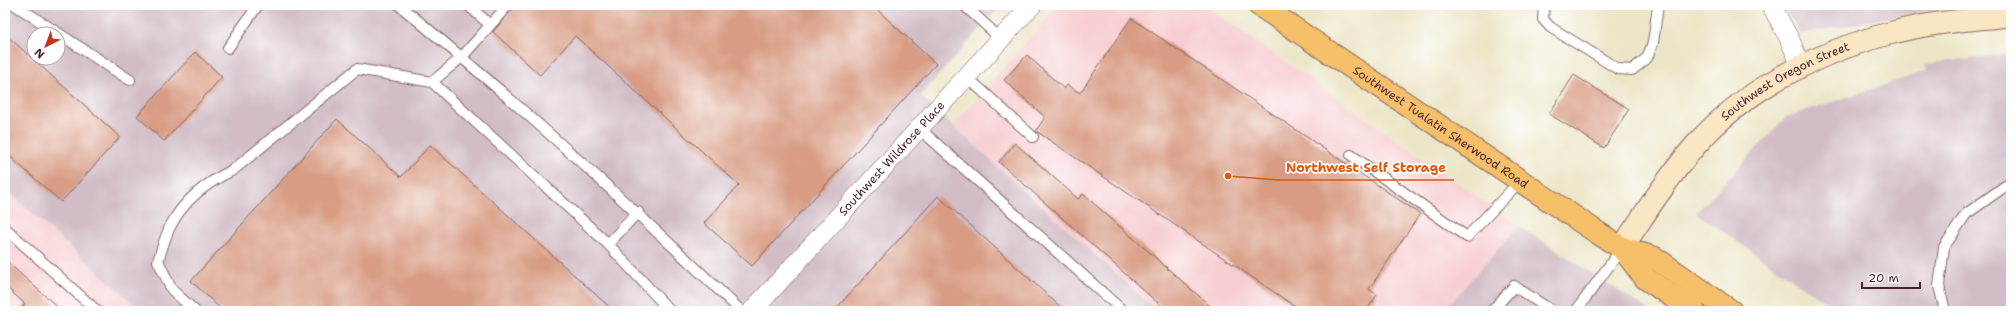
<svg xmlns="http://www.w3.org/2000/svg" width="2016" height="316" font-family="'Shantell Sans',sans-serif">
  <rect width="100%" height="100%" fill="#fff"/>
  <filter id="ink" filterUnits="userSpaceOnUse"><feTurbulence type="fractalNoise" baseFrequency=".025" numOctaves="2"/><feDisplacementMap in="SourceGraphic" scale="8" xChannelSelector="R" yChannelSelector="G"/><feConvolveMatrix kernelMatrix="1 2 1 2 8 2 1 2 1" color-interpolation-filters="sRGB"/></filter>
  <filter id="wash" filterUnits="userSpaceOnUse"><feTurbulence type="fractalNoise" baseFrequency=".012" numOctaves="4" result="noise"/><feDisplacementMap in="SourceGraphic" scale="16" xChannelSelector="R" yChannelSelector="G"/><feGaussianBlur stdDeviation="0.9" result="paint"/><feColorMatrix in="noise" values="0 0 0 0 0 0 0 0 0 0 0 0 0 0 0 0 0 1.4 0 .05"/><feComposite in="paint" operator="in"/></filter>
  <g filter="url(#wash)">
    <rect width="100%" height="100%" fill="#ece6c8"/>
    <path fill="#f7cfd2" d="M 1059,5 L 1204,5 L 1519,226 L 1443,311 L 1157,311 L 953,126 Z
      M 5,189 L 142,311 L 5,311 Z"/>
    <path fill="#d2bdc6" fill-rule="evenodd" d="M 5,5 L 1002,5 L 920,96 L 1157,311 L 142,311 L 5,189 ZM 34,34 L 58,34 L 58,58 L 34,58 Z
      M 1783,5 L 1957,5 L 1800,34 Z
      M 2011,53 L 2011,311 L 1838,311 L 1696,213 L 1786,117 L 1927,71 L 1925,64 Z
      M 1519,226 L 1650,311 L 1443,311 Z"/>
    <g id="blocks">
      <path fill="#d89b83" d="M 516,5 L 872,5 L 936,64 L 752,266 L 704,223 L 739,185 L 575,36 L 540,75 L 493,32 Z
        M 1131,18 L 1420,214 L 1369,289 L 1377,295 L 1366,311 L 1302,311 L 1036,131 L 1045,117 L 1004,80 L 1027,55 L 1064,89 L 1067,85 L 1080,93 Z
        M 5,34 L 120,137 L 61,202 L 5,152 Z
        M 195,52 L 222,77 L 164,141 L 137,116 Z
        M 1574,75 L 1629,109 L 1604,148 L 1549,114 Z
        M 337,119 L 401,177 L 430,145 L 614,311 L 223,311 L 191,281 Z
        M 1015,143 L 1078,199 L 1083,194 L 1216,311 L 1167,311 L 999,162 Z
        M 938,196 L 1065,311 L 834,311 Z
        M 5,260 L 62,311 L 19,311 L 25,304 L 5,286 Z"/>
    </g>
  </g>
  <g filter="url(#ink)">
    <use href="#blocks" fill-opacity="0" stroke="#836562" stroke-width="1"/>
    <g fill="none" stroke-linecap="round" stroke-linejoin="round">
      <defs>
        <path id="service" d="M 15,5 L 130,80
          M 399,5 C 517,102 630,205 741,311
          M 468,5 L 490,25
          M 964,5 L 1001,39
          M 1544,5 L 1543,19 L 1550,27 L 1618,69 L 1632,70 L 1647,58 L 1653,43 L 1658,5
          M 228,48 L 258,5
          M 967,77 L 1033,137
          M 432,82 L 608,244 L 670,311
          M 920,129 L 1123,311
          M 1351,155 L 1467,237 L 1520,181
          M 5,228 L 97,311
          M 608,244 L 638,212
          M 195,311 L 172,290 L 158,261 C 162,249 165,236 171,225 C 184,200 208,182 233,170 L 357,69 L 432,82 L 462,57 L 508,5
          M 1492,311 L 1514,286 L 1552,311
          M 1576,311 L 1622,248
          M 1945,311 L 1939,286 L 1944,247 L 1966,214 L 2011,182"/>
        <g id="minor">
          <path d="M 1771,5 L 1789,38 L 1801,66"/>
          <path id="s1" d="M 752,311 L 1032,5"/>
        </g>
        <g id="secondary">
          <path id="s2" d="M 1622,248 C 1645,213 1667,179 1694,147 C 1744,89 1818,52 1891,33 C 1930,22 1971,20 2011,15"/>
        </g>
        <g id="trunk">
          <path id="s3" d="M 1259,5 L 1598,233 L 1622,248 L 1655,258 L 1731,311"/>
          <path d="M 1622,248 L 1645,278 L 1694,311"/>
        </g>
      </defs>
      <use href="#service" stroke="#836562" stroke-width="12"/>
      <use href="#minor" stroke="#836562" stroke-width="20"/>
      <use href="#secondary" stroke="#836562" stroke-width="24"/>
      <use href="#trunk" stroke="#836562" stroke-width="24"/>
      <use href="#service" stroke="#fff" stroke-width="10"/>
      <use href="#minor" stroke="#fff" stroke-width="19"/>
      <use href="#secondary" stroke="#fbe6c4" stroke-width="22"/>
      <use href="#trunk" stroke="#f6c06b" stroke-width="22"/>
    </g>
  </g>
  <g text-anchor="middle" stroke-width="3.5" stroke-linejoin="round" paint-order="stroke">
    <g font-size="12" fill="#4a1f2b" stroke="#fff">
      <text dy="4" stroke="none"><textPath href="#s2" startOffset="238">Southwest Oregon Street</textPath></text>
      <text dy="4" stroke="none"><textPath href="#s3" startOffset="219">Southwest Tualatin Sherwood Road</textPath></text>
      <text dy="4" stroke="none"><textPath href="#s1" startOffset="207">Southwest Wildrose Place</textPath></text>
    </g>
  </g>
  <path fill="none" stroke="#e0560e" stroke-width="1.5" d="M1228 176L1278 180H1454"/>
  <circle fill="#e0560e" stroke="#fff" stroke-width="1.5" cx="1228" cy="176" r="4"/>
  <g font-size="13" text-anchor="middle" font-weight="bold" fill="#e0560e" stroke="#fff" stroke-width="3.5" stroke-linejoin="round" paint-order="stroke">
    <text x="1366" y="172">Northwest Self Storage</text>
  </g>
  <rect width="2016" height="316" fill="none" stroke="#fff" stroke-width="20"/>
  <g transform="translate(46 46) rotate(222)"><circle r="19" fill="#ffffff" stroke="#b7a5aa"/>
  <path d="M0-3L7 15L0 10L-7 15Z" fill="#c8321e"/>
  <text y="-6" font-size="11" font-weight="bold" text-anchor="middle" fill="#4a1f2b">N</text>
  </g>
  <path d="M1862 282v6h58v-6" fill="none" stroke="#4a1f2b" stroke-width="2"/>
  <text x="1868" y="282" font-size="12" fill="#4a1f2b" stroke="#ffffff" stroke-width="3" paint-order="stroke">20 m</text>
</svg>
